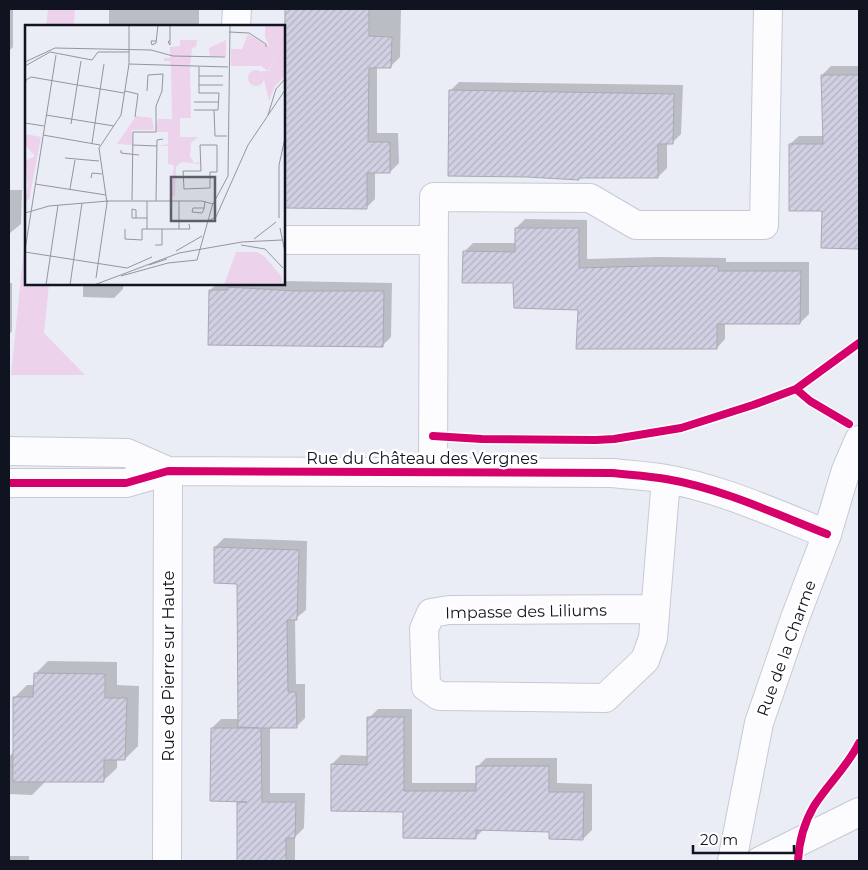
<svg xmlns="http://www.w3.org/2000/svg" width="868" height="870" font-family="Montserrat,sans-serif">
  <defs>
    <pattern id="building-hatch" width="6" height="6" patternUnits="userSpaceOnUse" patternTransform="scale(1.25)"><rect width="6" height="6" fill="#d1cfe2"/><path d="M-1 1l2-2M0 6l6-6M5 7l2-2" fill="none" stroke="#b2b1c2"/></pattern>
  </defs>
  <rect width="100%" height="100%" fill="#eaedf5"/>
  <path fill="#edd2ec" d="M 48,9 L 75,9 L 74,26 L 46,26 Z
    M 26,227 L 26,284 L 49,284 L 44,333 L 85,375 L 11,375 Z"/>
  <path fill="#0003" d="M 9,9 L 13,9 L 13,47 L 9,51 Z
    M 109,9 L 199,9 L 199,26 L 109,26 Z
    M 286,9 L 401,9 L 400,57 L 391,66 L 377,66 L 377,133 L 398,133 L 399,163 L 390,172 L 375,172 L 375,199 L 366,208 L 284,207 L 284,178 L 287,176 L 285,103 Z
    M 831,66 L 859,66 L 859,248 L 822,247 L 823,210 L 790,144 L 799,136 L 824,136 L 822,75 Z
    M 459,82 L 683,85 L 681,134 L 672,143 L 667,143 L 667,168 L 658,177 L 450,91 Z
    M 9,190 L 22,190 L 21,224 L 10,233 L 9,283 L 12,283 L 12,331 L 9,335 Z
    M 525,219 L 587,220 L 587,259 L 658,257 L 726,258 L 726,262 L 809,262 L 809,314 L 800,323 L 725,323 L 725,339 L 717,348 L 579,308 L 515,282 L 464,252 L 473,243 L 516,243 L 516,228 Z
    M 284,281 L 392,283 L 391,337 L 382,346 L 210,290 L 217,284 L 284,284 Z
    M 83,284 L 148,284 L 147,285 L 123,284 L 123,289 L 114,298 L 83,297 Z
    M 224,538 L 307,541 L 306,610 L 295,619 L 296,684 L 305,684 L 305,718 L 296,727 L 270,726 L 270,793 L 305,793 L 304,828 L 295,837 L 295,861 L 237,861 L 238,802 L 240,800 L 212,728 L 221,719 L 240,719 L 238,583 L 215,547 Z
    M 48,661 L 117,662 L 117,685 L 139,686 L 138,746 L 125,759 L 117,759 L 117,768 L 103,781 L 45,782 L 32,795 L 9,794 L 9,757 L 14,751 L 14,698 L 27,685 L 35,685 L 35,674 Z
    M 378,709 L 412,709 L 412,783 L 477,783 L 477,767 L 486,758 L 557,758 L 557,783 L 592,784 L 592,830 L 583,839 L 550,831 L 484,829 L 475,838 L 405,811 L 332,764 L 341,755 L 369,756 L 369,718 Z
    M 9,856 L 29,856 L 29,861 L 9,861 Z"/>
  <path fill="url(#building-hatch)" stroke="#a9a9b3" d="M 285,9 L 369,9 L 369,36 L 392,37 L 391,68 L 369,68 L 368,142 L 390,142 L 390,173 L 367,173 L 367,209 L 284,208 L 284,178 L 285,178 L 284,111 Z
    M 821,75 L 859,75 L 859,249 L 821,248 L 822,211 L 789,211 L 789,144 L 823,144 Z
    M 449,90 L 674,94 L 673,144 L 658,144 L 658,178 L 579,178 L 579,180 L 527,177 L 448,176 Z
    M 515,228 L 579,228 L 579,268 L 648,266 L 718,266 L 718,271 L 801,271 L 800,324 L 717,324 L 717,349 L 576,349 L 578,310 L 514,308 L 513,283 L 462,283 L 463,251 L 515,252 Z
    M 227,287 L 296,291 L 384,291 L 383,347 L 208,345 L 209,290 L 227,290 Z
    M 214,547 L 299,550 L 297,620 L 287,620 L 288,692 L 296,692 L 297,728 L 261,728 L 262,802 L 296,802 L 295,838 L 286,838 L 286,861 L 237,861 L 237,802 L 247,802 L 210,801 L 211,728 L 260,728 L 238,727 L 237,584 L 214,583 Z
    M 34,673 L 105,674 L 105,698 L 127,698 L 125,760 L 104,760 L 104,782 L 13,782 L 13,697 L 33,697 Z
    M 367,717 L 404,717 L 404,791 L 476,791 L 476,766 L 549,766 L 549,792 L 584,792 L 583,840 L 549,839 L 549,832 L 476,830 L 476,839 L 403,838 L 403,812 L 331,811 L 331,764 L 367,765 Z"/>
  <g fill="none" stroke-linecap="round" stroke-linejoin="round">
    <defs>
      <path id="street" d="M 236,26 L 237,9
        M 284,240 L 433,240
        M 9,451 L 127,453 L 168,471
        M 433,472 L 434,197 L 590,198 L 636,225 L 764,225 L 768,9
        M 9,483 L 126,483 L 168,471 L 612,473 C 630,475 648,476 666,479 C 720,488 776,514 827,534
        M 655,609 L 449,610 L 431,613 L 424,629 L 426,687 L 439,696 L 605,698 L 645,660 L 653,638 L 666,479
        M 167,861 L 168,471"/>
      <path id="secondary" d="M 732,861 L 759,723 L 795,618 L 827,534 L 846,470 L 859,440
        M 760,861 L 859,812"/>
    </defs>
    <use href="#street" stroke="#c6cad4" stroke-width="30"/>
    <use href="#secondary" stroke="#c6cad4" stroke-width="30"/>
    <use href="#street" stroke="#fcfcfe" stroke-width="28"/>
    <use href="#secondary" stroke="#fcfcfe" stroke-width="28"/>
    <defs>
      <path id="cycleway" d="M 796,389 L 810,401 L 849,424
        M 433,436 L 482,439 L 596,440 L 614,439 L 681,428 L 753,405 L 796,389 L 859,343
        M 9,483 L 126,483 L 168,471 L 612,473 C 630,475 648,476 666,479 C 720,488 776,514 827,534
        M 798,861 C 799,842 804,823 814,806 C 828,784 847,767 859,743"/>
    </defs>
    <use href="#cycleway" stroke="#fff" stroke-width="11"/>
    <use href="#cycleway" stroke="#d6006c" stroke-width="8"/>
  </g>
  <g text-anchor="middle" stroke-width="5" stroke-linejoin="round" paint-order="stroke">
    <g font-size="16" fill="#101320" stroke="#fff">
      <text x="422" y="464">Rue du Château des Vergnes</text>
      <text transform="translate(526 611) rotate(-1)" y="6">Impasse des Liliums</text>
      <text transform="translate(786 648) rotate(-70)" y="6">Rue de la Charme</text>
      <text transform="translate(168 666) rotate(-90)" y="6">Rue de Pierre sur Haute</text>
    </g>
  </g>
  <g transform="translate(25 25)">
    <rect width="260" height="260" fill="#eaedf5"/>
    <path d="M 223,9 L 247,23 L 250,34 L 243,46 L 236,41 L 206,41 L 206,24 L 217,24 ZM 155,15 L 172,15 L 171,22 L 167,23 L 165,42 L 166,93 L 155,93 L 155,112 L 173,112 L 166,118 L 165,131 L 169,138 L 175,137 L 174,139 L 156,137 L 151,142 L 150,171 L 146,171 L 149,140 L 143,139 L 143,121 L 133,121 L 143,119 L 143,107 L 131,107 L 131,100 L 133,94 L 147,94 L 146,43 L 145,36 L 139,36 L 139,33 L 145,33 L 145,22 L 155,21 ZM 201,15 L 201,31 L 185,31 L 184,23 ZM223 53a8 8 0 1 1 16 0a8 8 0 1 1-16 0ZM 111,91 L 127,93 L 129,105 L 107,105 L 107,120 L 92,119 ZM 211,227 L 232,227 L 239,231 L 256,251 L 258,260 L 199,260 Z" fill="#edd2ec"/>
    <path d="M 240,0 L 260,0 L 260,51 L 250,61 L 244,76 L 237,46 L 244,46 L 250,34 L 240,12 ZM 1,109 L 16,112 L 4,175 L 0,174 L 3,162 L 0,136 L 10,131 L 0,120 Z" fill="#edd2ec"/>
    <path fill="none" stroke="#9396a0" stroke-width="1" d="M 145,0 L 145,20 L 143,17 L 145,15M 204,7 L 224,8 L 241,19 L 241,22M 131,16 L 126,16 L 127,20 L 131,18 L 133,0M 0,37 L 30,23 L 126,25 L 148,31 L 200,32M 104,39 L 203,42M 0,41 L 25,27 L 67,35 L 73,27 L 104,27M 174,42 L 174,68 L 194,68 L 193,85 L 189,85 L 190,111 L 202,111M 174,51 L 198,51M 174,60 L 198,60M 0,62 L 1,55 L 6,52 L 99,68M 100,66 L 113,69 L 110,92M 169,77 L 194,77M 169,85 L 189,85M 21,90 L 89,101M 243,90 L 251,64 L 260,54M 0,98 L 19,101M 46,99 L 56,36M 18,110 L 75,120M 67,118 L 79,39M 108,120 L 132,121M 175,120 L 192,120 L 192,147 L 185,147 L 185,163 L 159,164 L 158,146 L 176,146 ZM 96,125 L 96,128 L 114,130M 40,133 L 74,136M 66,153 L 67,148 L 77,149M 10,159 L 81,170M 45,164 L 50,135M 107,175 L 108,107 L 131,107 L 131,81 L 137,66 L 138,49 L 123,50 L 122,66M 82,176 L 177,176 L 188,179M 122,176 L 122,204 L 154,204 L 154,176M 131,176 L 132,115 L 138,114M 188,179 L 203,151 L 205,0M 179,183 L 168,183 L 167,187 L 177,188 L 179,184 L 180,176M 0,188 L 24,181 L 83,176M 111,193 L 111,185 L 107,184 L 107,193 L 122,193M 254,193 L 254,140 L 260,113M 183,196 L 191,192 L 223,120 L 260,65M 255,203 L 260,227M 100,204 L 100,214 L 117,215 L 117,204 L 122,204M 154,204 L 165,204 L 164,199M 229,214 L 251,197M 130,220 L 137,220 L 137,204M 216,220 L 240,224 L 258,243M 0,225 L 31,30M 151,226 L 177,211M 0,227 L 102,243 L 127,232M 124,240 L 142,234M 96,251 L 143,238 L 172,235 L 188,178M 71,253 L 82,178 L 74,123 L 96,90 L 104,39 L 104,0M 21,260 L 33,180M 45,260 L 57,178M 69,260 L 154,228 L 217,217 L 257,215"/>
    <path fill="#5c5f6b" fill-opacity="0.15" stroke="#5c5f6b" stroke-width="2.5" d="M 146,152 L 190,152 L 190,196 L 146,196 Z"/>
    <rect width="260" height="260" fill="none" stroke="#101320" stroke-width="2.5"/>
  </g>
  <rect width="868" height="870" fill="none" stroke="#101320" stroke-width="20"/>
  <path d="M693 845v8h101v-8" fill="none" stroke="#101320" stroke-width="2.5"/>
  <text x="700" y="845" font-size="15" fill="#101320" stroke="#ffffff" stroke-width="4" paint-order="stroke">20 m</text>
</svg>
